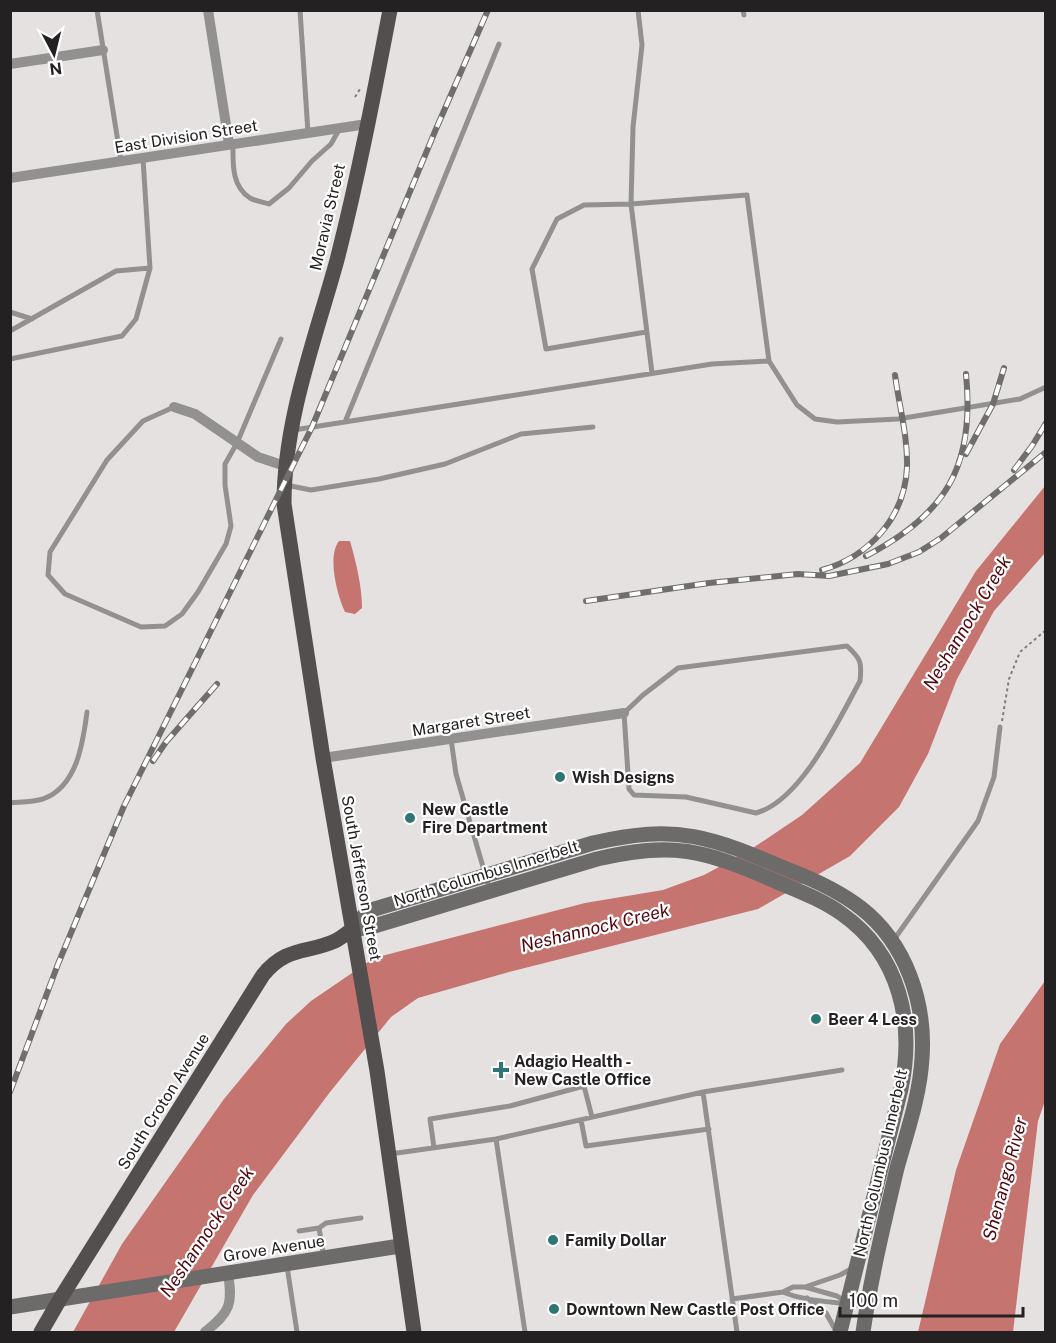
<svg xmlns="http://www.w3.org/2000/svg" width="1056" height="1343" font-family="'Public Sans',sans-serif">
  <rect width="100%" height="100%" fill="#e5e1e0"/>
  <path fill="#c6746f" d="M 1045,486 L 1045,553 L 994,611 L 957,679 L 928,754 L 899,807 L 850,856 L 758,909 L 509,972 L 418,998 L 391,1017 L 330,1092 L 253,1195 L 174,1332 L 73,1332 L 122,1244 L 224,1099 L 286,1024 L 311,1001 L 374,958 L 585,903 L 663,890 L 704,875 L 747,852 L 802,815 L 860,763 L 976,571 Z
    M 339,541 L 350,541 C 356,562 362,586 362,608 L 355,614 L 345,612 C 337,595 327,556 339,541 Z
    M 1045,981 L 1045,1101 L 1038,1121 L 1013,1332 L 918,1332 L 956,1170 L 1000,1044 Z"/>
  <g fill="none" stroke-linecap="round" stroke-linejoin="round">
    <path stroke="#817e7d" stroke-width="2" stroke-dasharray="3 3" stroke-linecap="butt" d="M 355,97 L 360,89
      M 1002,721 L 1009,679 L 1020,652 L 1046,630"/>
    <path stroke="#939190" stroke-width="5" d="M 97,10 L 121,161
      M 300,10 L 308,133
      M 638,10 L 642,45 L 633,127 L 631,204 L 584,205 L 557,219 L 532,269 L 546,349 L 646,332
      M 743,10 L 744,15
      M 233,144 C 233,162 231,186 250,198 C 255,201 263,202 269,204 L 289,188 L 312,161 L 331,144 L 340,128
      M 10,312 L 32,319
      M 10,331 L 116,271 L 150,268
      M 10,359 L 122,336 L 136,319 L 150,268 L 143,159
      M 652,373 L 631,204 L 747,195 L 769,361
      M 174,407 L 143,421 L 107,460 L 50,552 L 48,575 L 65,594 L 141,627 L 165,626 L 182,614 L 198,592 L 226,544 L 231,526 L 225,485 L 225,464 L 237,443 L 281,339
      M 345,422 L 499,44
      M 294,430 L 712,364 L 769,361 L 797,405 L 815,419 L 837,422 L 898,419 L 1020,399 L 1046,387
      M 286,485 L 311,490 L 379,479 L 445,464 L 521,434 L 593,427
      M 847,646 C 861,659 862,662 860,681 C 838,721 801,801 756,813 L 686,797 L 634,795 L 629,789 L 624,713 L 643,695 L 678,668 Z
      M 451,739 L 456,774 L 490,891
      M 10,803 C 21,802 33,802 43,799 C 77,787 83,743 87,712
      M 893,941 L 978,821 L 994,777 L 1000,727
      M 703,1092 L 737,1332
      M 581,1120 L 586,1146 L 709,1129
      M 496,1139 L 525,1332
      M 434,1148 L 430,1119 L 510,1106 L 584,1086 L 592,1117
      M 390,1154 L 496,1139 L 703,1092 L 842,1070
      M 299,1231 L 319,1228
      M 324,1257 L 319,1228 L 326,1223 L 361,1218
      M 287,1266 L 297,1332
      M 805,1287 L 840,1275 L 851,1269
      M 783,1292 C 809,1303 839,1301 867,1307
      M 807,1298 L 826,1313 L 836,1331
      M 732,1299 L 783,1292 L 793,1287 L 805,1287 L 837,1296 L 846,1302"/>
    <path stroke="#939190" stroke-width="10" d="M 208,10 L 229,144
      M 10,64 L 103,50
      M 10,178 L 367,124
      M 174,407 L 195,414 L 258,457 L 285,466
      M 323,758 L 624,713
      M 205,1332 C 230,1312 233,1305 228,1273"/>
    <path stroke="#6d6a6a" stroke-width="15" d="M 351,930 L 368,911 L 593,843 C 678,823 711,837 789,870 C 815,880 839,891 861,908 C 906,943 926,1003 922,1058 C 920,1095 907,1132 897,1168 C 884,1223 871,1277 863,1332
      M 351,930 L 371,927 L 597,859 C 673,841 703,850 773,880 C 796,890 821,899 842,914 C 900,955 915,1023 901,1089 L 840,1332
      M 10,1307 L 400,1246"/>
    <path stroke="#534f4f" stroke-width="15" d="M 390,10 C 374,94 358,178 337,260 C 315,340 284,420 284,504 L 323,758 L 377,1071 L 414,1332
      M 41,1332 L 60,1299 L 263,975 C 287,946 306,954 335,941 C 341,938 346,934 351,930"/>
    <defs>
      <path id="rail" d="M 966,454 L 993,404 L 1004,368
        M 1014,470 L 1032,446 L 1046,423
        M 866,556 C 947,514 975,465 966,374
        M 822,570 C 869,557 905,517 907,467 C 908,437 899,405 895,375
        M 586,601 L 709,583 L 798,574 L 829,576 L 888,564 L 919,552 L 941,538 L 1046,452
        M 153,761 L 166,742 L 217,684
        M 10,1092 L 58,964 L 124,806 L 312,427 L 436,129 L 488,10"/>
    </defs>
    <use href="#rail" stroke="#706d6d" stroke-width="6"/>
    <use href="#rail" stroke="#fff" stroke-width="4" stroke-dasharray="11" stroke-linecap="butt"/>
  </g>
  <g fill="#2d7673" stroke="#fff" stroke-width="2">
    <circle cx="560" cy="777" r="6"/>
    <circle cx="410" cy="818" r="6"/>
    <circle cx="816" cy="1019" r="6"/>
    <path d="M498 1061h6v6h6v6h-6v6h-6v-6h-6v-6h6z"/>
    <circle cx="553" cy="1240" r="6"/>
    <circle cx="554" cy="1309" r="6"/>
  </g>
  <g text-anchor="middle" stroke-width="4.5" stroke-linejoin="round" paint-order="stroke">
    <g font-size="16" fill="#232121" stroke="#fff">
      <text transform="translate(186 136) rotate(-9)" y="6">East Division Street</text>
      <text transform="translate(327 217) rotate(-77)" y="6">Moravia Street</text>
      <text transform="translate(471 721) rotate(-9)" y="6">Margaret Street</text>
      <text transform="translate(486 873) rotate(-17)" y="6">North Columbus Innerbelt</text>
      <text transform="translate(362 878) rotate(80)" y="6">South Jefferson Street</text>
      <text transform="translate(163 1101) rotate(-58)" y="6">South Croton Avenue</text>
      <text transform="translate(880 1163) rotate(-77)" y="6">North Columbus Innerbelt</text>
      <text transform="translate(274 1248) rotate(-9)" y="6">Grove Avenue</text>
    </g>
    <g font-size="16" font-weight="bold" fill="#232121" stroke="#fff" text-anchor="start">
      <text x="572" y="783">Wish Designs</text>
      <text x="422" y="815">New Castle<tspan x="422" dy="18">Fire Department</tspan></text>
      <text x="828" y="1025">Beer 4 Less</text>
      <text x="514" y="1067">Adagio Health -<tspan x="514" dy="18">New Castle Office</tspan></text>
      <text x="565" y="1246">Family Dollar</text>
      <text x="566" y="1315">Downtown New Castle Post Office</text>
    </g>
    <g font-size="18" font-style="italic" fill="#52050c" stroke="#fff">
      <text transform="translate(967 623) rotate(-59)" y="6">Neshannock Creek</text>
      <text transform="translate(595 928) rotate(-14)" y="6">Neshannock Creek</text>
      <text transform="translate(1005 1179) rotate(-75)" y="6">Shenango River</text>
      <text transform="translate(207 1232) rotate(-56)" y="6">Neshannock Creek</text>
    </g>
  </g>
  <rect width="1056" height="1343" fill="none" stroke="#232121" stroke-width="24"/>
  <g transform="translate(54 54) rotate(173)" stroke="#ffffff" stroke-width="4.5" paint-order="stroke">
  <path d="M0-4.5L10 22L0 15L-10 22Z" fill="#232121"/>
  <text y="-9" font-size="16" font-weight="bold" text-anchor="middle" fill="#232121">N</text>
  </g>
  <path d="M840 1307v9h183v-9" fill="none" stroke="#232121" stroke-width="3"/>
  <text x="849" y="1307" font-size="18" fill="#232121" stroke="#ffffff" stroke-width="4.5" paint-order="stroke">100 m</text>
</svg>
